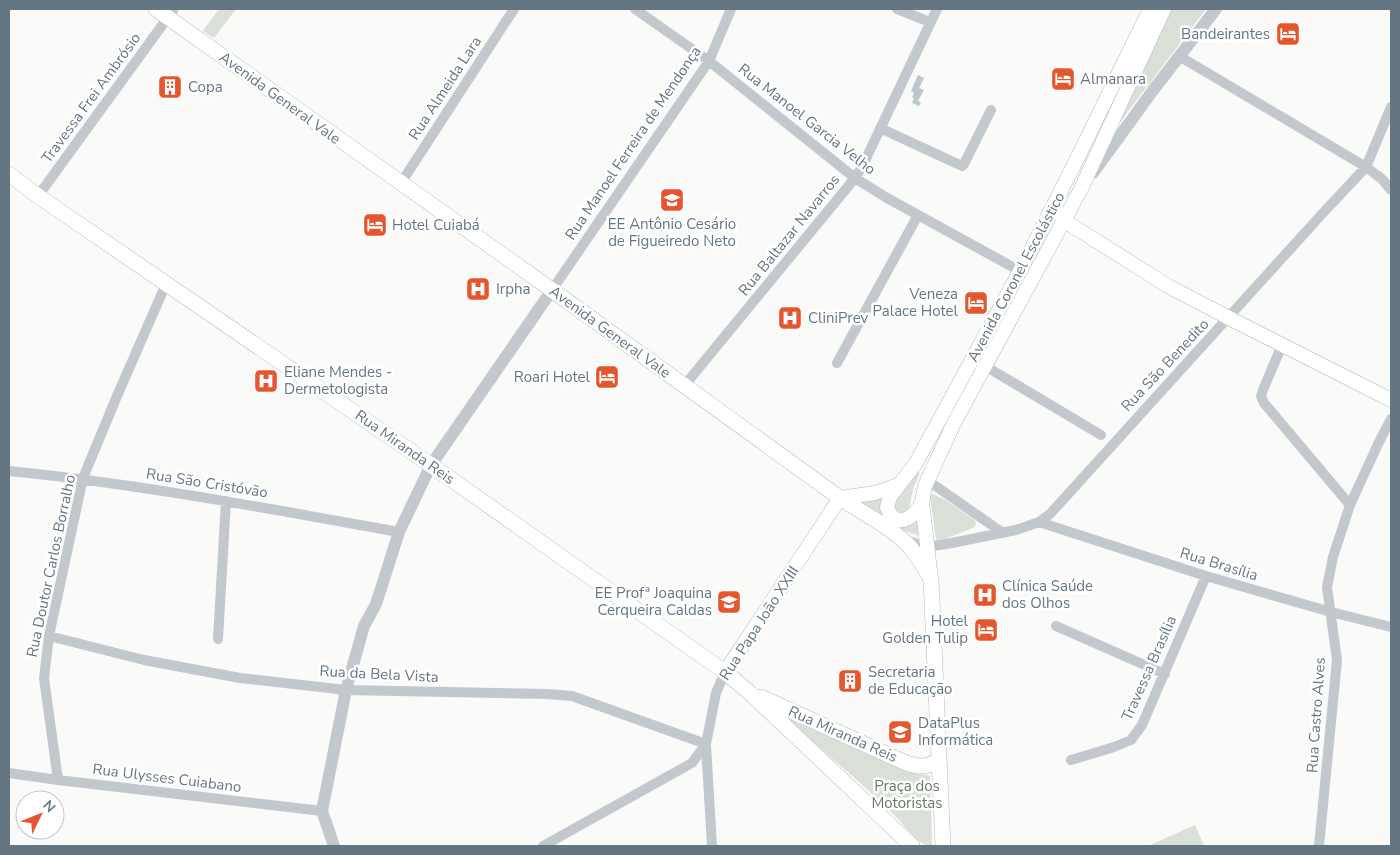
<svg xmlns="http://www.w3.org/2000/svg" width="1400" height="855" font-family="'Nunito Sans',sans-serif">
  <rect width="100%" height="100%" fill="#fafaf8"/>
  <path fill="#dadfd7" d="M 217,9 L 236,9 L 214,38 L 203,31 L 218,10 Z
    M 1169,9 L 1206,9 L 1120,122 L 1119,121 Z
    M 916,471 L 920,473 L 913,489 L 909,509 L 901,514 L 894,510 L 894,502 Z
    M 933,494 L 947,501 L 973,519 L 976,522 L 975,527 L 945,539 L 936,540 L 930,496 Z
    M 888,496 L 885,514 L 918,515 L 921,535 C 902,535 874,511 858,501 Z
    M 791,717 L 906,770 L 930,776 L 932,846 C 919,846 908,830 900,821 C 865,785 826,754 789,721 Z
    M 1195,825 L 1204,846 L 1148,846 Z"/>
  <path fill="#bbc7cb" d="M 918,75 L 924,78 L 919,88 L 924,90 L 918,101 L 921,102 L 919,106 L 912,103 L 914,98 L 912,97 L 914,93 L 911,91 Z"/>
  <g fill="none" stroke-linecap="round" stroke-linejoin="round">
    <defs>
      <path id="secondary" d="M 1060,214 L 1063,220 L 1168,286 L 1229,318 L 1391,400
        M 922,502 C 915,518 895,531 887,507 L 890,497 L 916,463 L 1020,271 L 1076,161 L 1150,9
        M 931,579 L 922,502 L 925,486 L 953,425 L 1081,189 L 1164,9
        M 725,672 L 840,498 L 875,493 L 898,485"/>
      <path id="primary" d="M 156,9 L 552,290 L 840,498 C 863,513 891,527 910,547 C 918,557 925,568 931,579 L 943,846
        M 9,174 L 38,196 L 431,465 L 725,672 L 749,692 L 912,846
        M 761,697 L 906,763 C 919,767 927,768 938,760"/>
    </defs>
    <use href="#secondary" stroke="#b3babf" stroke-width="15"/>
    <use href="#primary" stroke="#b5babe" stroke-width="16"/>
    <path stroke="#c3c8cc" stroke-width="10" d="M 635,9 L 709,61 L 855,178 L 887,198 L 1020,271
      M 897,9 L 930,22
      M 1179,56 L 1366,167 L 1382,179 L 1391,190
      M 880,128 L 962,166 L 964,164 L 991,110
      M 401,183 L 514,9
      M 38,196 L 174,9
      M 552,290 L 709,61 L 731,9
      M 1282,345 L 1263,390 L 1261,396 L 1264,403 L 1350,505
      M 837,363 L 918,215
      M 985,366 L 1101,435
      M 684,386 L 855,178 L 862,167 L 937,9
      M 9,471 C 140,484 270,509 399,532
      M 927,480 L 1003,533
      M 1039,522 L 1206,576 L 1331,612 L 1391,627
      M 905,540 L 927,547 L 952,543 L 1016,530 L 1039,522 L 1050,514 L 1322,214 L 1366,167 L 1391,107
      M 1056,626 L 1165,674
      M 49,636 L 144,660 L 240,678 L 346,690 L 548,694 L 572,696 L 706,744
      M 218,639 L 226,501
      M 706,745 L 712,846
      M 1071,760 L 1114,747 L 1131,740 L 1142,725 L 1206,576
      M 9,773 L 58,780 L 322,811
      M 58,780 L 44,678 L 49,636 L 83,478 L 117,396 L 166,284
      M 543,846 L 692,763 L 706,744 L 716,693 L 725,672
      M 1319,846 L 1337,660 L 1327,587 L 1333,557 L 1350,505 L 1379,442 L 1391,419"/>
    <path stroke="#c3c8cc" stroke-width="12" d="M 1093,173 L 1154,89 L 1216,9
      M 334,846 L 322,811 L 346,690 L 364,626 L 376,604 L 399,532 L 431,465 L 552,290"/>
    <use href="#secondary" stroke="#fff" stroke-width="14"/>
    <use href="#primary" stroke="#fff" stroke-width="15"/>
  </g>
  <defs>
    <symbol id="hotel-square" viewBox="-11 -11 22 22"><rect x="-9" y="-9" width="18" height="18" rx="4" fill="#e4572e" stroke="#fff"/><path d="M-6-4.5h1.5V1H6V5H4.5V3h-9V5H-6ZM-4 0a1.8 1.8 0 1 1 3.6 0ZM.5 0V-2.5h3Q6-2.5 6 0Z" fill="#fff"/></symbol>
    <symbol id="building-square" viewBox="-11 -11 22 22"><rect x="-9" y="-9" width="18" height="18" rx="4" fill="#e4572e" stroke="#fff"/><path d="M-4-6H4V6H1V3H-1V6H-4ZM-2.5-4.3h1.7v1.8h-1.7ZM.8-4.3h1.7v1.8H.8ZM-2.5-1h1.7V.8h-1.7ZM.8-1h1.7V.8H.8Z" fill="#fff"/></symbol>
    <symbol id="school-square" viewBox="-11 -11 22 22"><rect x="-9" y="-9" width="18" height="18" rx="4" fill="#e4572e" stroke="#fff"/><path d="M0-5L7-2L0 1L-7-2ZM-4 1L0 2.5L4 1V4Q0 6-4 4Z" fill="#fff"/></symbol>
    <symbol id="hospital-square" viewBox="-11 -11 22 22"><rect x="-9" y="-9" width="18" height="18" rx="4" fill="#e4572e" stroke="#fff"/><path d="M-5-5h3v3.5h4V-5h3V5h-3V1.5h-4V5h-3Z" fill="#fff"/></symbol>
    <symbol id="university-square" viewBox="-11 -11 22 22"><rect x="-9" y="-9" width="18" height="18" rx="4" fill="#e4572e" stroke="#fff"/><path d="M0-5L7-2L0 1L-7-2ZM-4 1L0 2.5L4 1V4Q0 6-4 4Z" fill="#fff"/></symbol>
  </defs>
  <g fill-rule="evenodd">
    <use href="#hotel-square" x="1274" y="20" width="28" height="28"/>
    <use href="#hotel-square" x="1049" y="65" width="28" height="28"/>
    <use href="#building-square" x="156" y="73" width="28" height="28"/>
    <use href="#school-square" x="658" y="186" width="28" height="28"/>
    <use href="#hotel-square" x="361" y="211" width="28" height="28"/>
    <use href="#hospital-square" x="464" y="275" width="28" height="28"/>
    <use href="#hotel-square" x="962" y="289" width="28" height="28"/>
    <use href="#hospital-square" x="776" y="304" width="28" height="28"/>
    <use href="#hotel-square" x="593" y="363" width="28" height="28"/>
    <use href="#hospital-square" x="252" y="367" width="28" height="28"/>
    <use href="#hospital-square" x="971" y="581" width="28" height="28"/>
    <use href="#school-square" x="715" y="588" width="28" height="28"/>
    <use href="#hotel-square" x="972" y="616" width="28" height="28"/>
    <use href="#building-square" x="836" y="667" width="28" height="28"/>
    <use href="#university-square" x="886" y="718" width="28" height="28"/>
  </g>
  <g text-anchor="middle" stroke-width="5" stroke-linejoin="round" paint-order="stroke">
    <g font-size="15" fill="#657683" stroke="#fff" text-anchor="start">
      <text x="1270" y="39" text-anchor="end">Bandeirantes</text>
      <text x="1080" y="84">Almanara</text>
      <text x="188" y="92">Copa</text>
      <text x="672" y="229" text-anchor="middle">EE Antônio Cesário<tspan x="672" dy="17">de Figueiredo Neto</tspan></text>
      <text x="392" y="230">Hotel Cuiabá</text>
      <text x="496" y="294">Irpha</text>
      <text x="958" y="299" text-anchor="end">Veneza<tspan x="958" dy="17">Palace Hotel</tspan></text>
      <text x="808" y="323">CliniPrev</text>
      <text x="284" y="377">Eliane Mendes -<tspan x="284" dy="17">Dermetologista</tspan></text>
      <text x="590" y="382" text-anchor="end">Roari Hotel</text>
      <text x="1002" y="591">Clínica Saúde<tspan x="1002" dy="17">dos Olhos</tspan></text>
      <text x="712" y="598" text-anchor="end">EE Profª Joaquina<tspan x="712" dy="17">Cerqueira Caldas</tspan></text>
      <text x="968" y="626" text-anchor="end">Hotel<tspan x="968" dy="17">Golden Tulip</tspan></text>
      <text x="868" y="677">Secretaria<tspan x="868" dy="17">de Educação</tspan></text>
      <text x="918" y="728">DataPlus<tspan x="918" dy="17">Informática</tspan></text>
    </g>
    <g font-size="15" fill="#657683" stroke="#fff">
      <text transform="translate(445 88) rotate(-57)" y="5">Rua Almeida Lara</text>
      <text transform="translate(91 98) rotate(-54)" y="5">Travessa Frei Ambrósio</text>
      <text transform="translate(280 98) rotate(36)" y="5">Avenida General Vale</text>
      <text transform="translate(807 119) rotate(38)" y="5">Rua Manoel Garcia Velho</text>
      <text transform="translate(633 143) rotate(-56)" y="5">Rua Manoel Ferreira de Mendonça</text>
      <text transform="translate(789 235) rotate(-51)" y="5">Rua Baltazar Navarros</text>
      <text transform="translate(1016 277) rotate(-62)" y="5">Avenida Coronel Escolástico</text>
      <text transform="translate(610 332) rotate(36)" y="5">Avenida General Vale</text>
      <text transform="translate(1165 365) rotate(-47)" y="5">Rua São Benedito</text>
      <text transform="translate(405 447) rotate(35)" y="5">Rua Miranda Reis</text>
      <text transform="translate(207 483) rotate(9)" y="5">Rua São Cristóvão</text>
      <text transform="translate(1219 564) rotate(17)" y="5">Rua Brasília</text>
      <text transform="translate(51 566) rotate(-78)" y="5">Rua Doutor Carlos Borralho</text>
      <text transform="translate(759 623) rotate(-57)" y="5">Rua Papa João XXIII</text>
      <text transform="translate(1149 668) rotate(-66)" y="5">Travessa Brasília</text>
      <text transform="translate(379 674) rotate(3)" y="5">Rua da Bela Vista</text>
      <text transform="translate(1316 715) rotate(-86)" y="5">Rua Castro Alves</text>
      <text transform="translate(843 734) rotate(24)" y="5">Rua Miranda Reis</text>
      <text transform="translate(167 778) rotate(7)" y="5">Rua Ulysses Cuiabano</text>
    </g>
    <g font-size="15" fill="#687a64" stroke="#fff">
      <text x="907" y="791">Praça dos<tspan x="907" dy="17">Motoristas</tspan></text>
    </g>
  </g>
  <rect width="1400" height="855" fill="none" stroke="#657683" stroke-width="20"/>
  <g transform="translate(40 815) rotate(47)"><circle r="24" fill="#ffffff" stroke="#c1c8cd"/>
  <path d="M0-4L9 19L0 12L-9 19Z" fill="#e4572e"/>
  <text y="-8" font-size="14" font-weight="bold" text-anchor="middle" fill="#657683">N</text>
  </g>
</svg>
